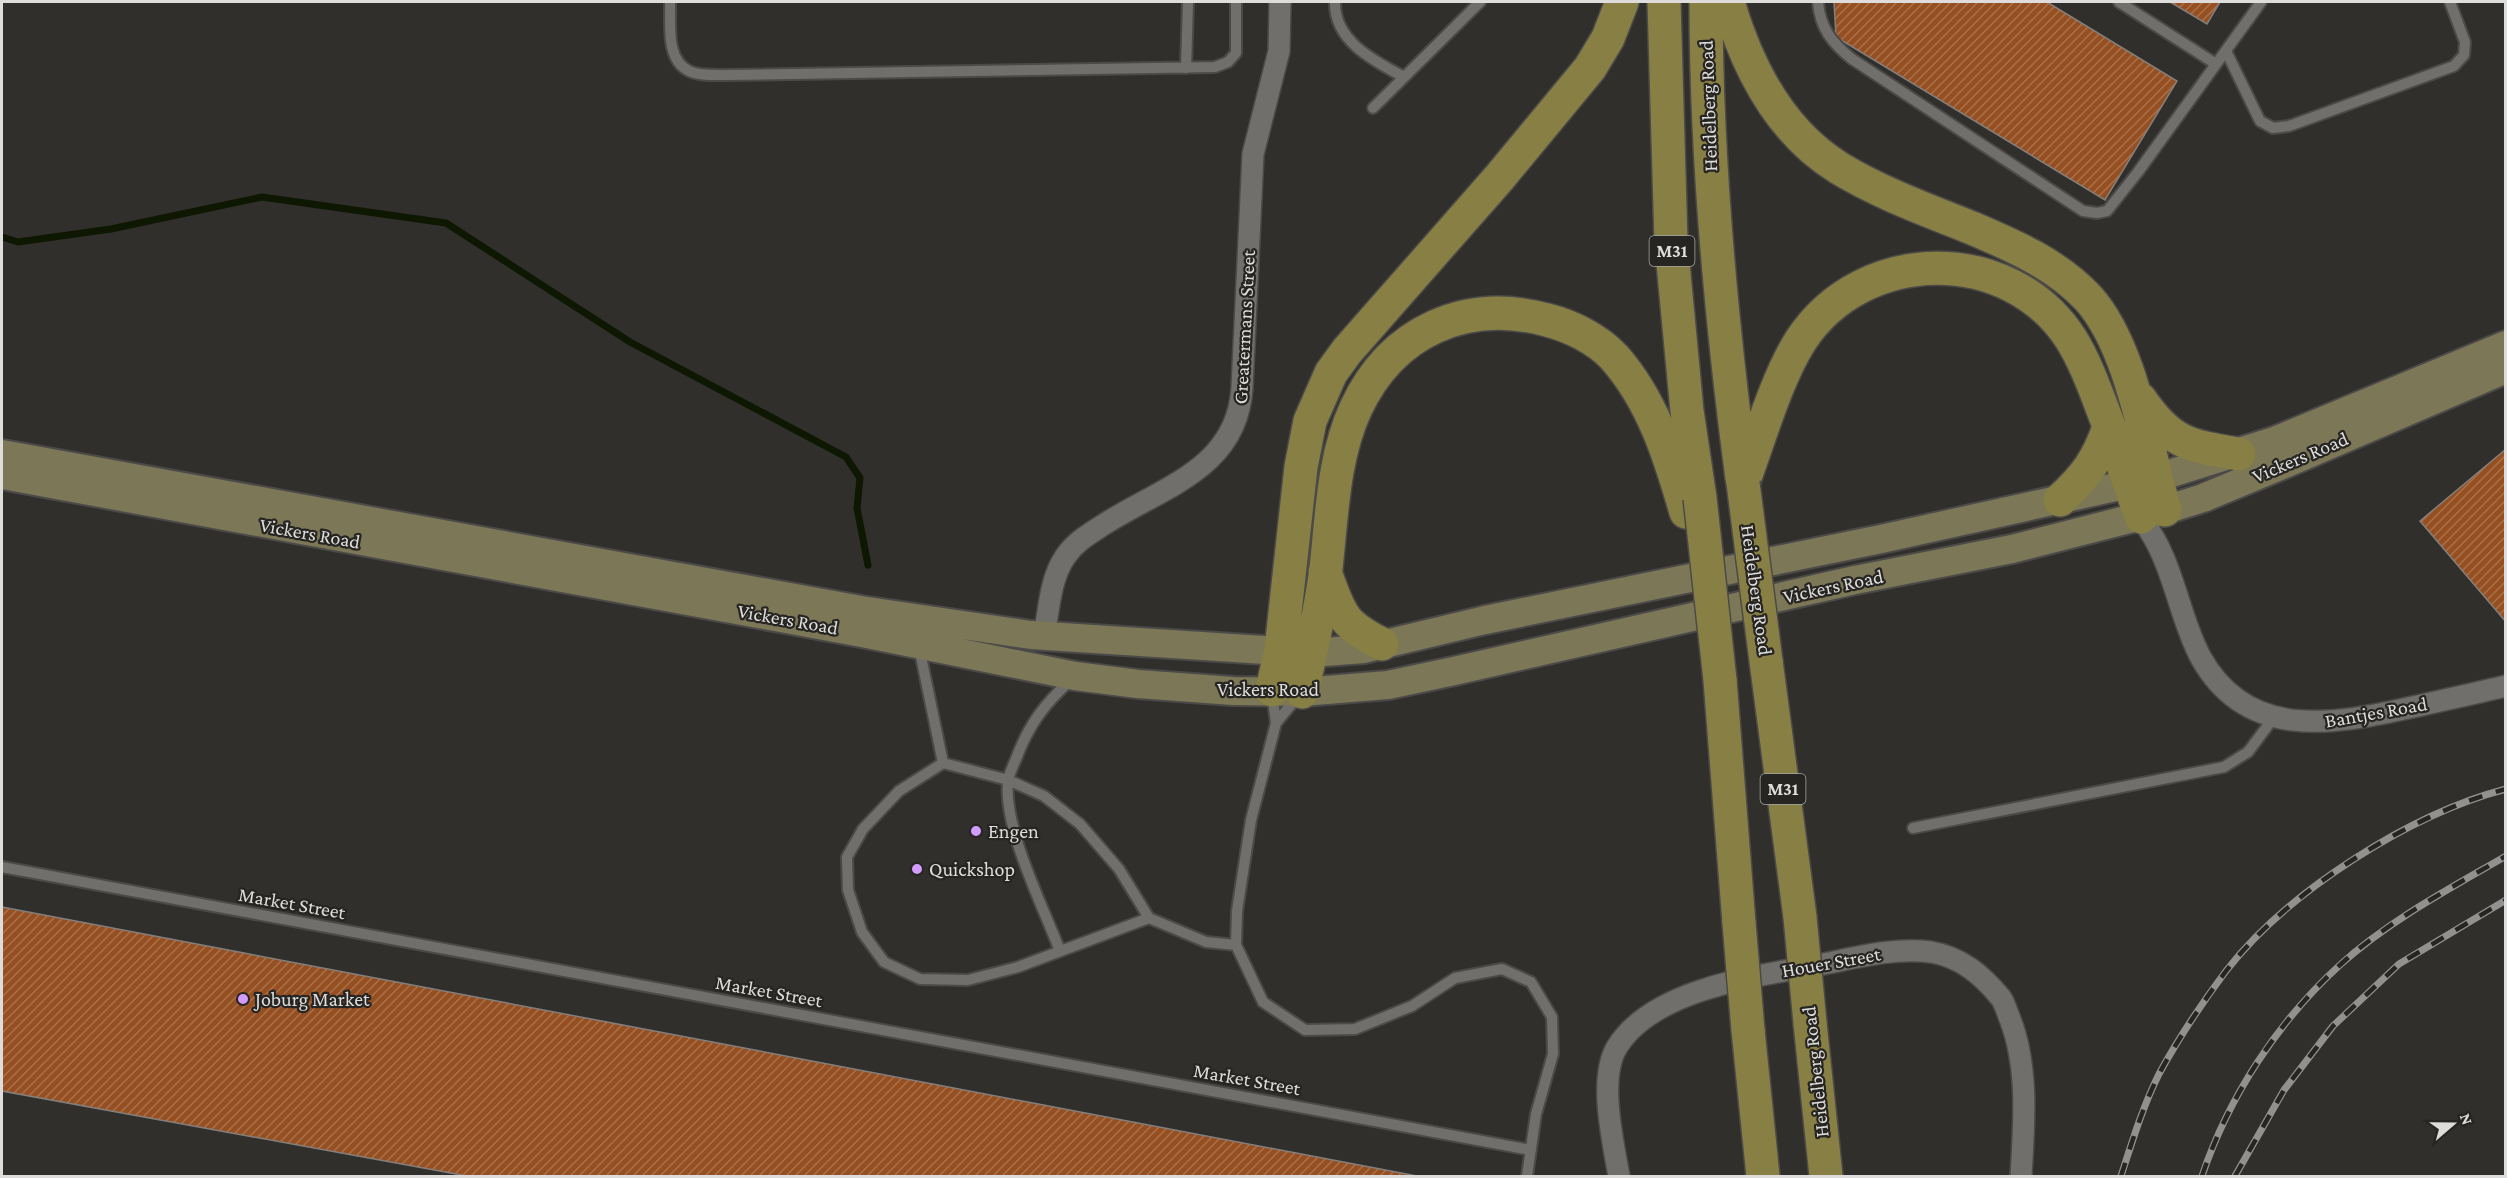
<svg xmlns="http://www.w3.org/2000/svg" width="2507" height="1178" font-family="'Crimson Pro',serif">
  <defs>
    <pattern id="building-hatch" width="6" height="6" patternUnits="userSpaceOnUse" patternTransform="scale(1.5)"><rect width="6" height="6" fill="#954f21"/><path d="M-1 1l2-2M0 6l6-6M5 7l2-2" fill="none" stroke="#a8704b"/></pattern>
  </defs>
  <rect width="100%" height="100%" fill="#302f2c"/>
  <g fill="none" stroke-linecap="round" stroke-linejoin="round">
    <path stroke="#0e1701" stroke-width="7" d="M 2,237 L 18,242 L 111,229 L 262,197 L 446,223 L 630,342 L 846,457 L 860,478 L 857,508 L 868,565"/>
  </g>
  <path fill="url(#building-hatch)" stroke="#837f7d" stroke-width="1.5" d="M 1834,2 L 2047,2 L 2177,81 L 2105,200 L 1836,37 Z
    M 2170,2 L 2220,2 L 2207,24 Z
    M 2506,449 L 2506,622 L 2420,521 Z
    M 2,907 L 1417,1176 L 467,1176 L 2,1091 Z"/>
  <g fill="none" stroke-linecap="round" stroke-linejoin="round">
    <defs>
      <path id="lane" d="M 670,2 C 671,24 665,59 689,71 C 699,76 716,75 727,75 L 1215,67 L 1228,62 L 1236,53 L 1236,2
        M 1335,2 C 1334,41 1374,61 1404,77
        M 1818,2 C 1820,28 1832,43 1852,59 L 2083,211 L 2097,213 L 2107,211 L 2138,172 L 2261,2
        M 2119,2 L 2216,64
        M 2226,51 L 2260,121 L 2273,128 L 2289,126 L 2454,66 L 2464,55 L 2465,42 L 2450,2
        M 1186,68 L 1188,2
        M 1373,108 L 1480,2
        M 919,647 L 943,763 L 1008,780 L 1044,796 L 1080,824 L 1119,869 L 1149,918 L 1206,942 L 1236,945
        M 1272,693 L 1276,723 L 1251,820 L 1237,911 L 1236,945 L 1263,1002 L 1305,1030 L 1355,1029 L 1412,1006 L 1455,978 L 1502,969 L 1531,982 L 1552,1017 L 1553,1054 L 1536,1114 L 1527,1176
        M 1276,723 L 1299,695
        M 943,763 L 899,791 L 863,829 L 847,857 L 848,890 L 862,932 L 884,962 L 920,979 L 968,980 L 1018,967 L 1149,918
        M 1913,828 L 2224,767 L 2248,752 L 2275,716
        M 2,867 L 1531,1150
        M 1060,951 C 1043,906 1003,828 1008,781 C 1009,774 1013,766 1016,759 C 1029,724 1045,703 1073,678"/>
      <path id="street" d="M 2141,517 C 2148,528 2156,540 2161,552 C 2177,586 2183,625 2201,658 C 2247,740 2331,725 2408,708 C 2440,701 2473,694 2506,686
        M 1044,636 C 1049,610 1050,579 1065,557 C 1075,542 1089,534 1103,525 C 1162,487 1237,469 1242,388 L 1253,154 L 1279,51 L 1280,2
        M 1619,1176 C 1613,1142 1598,1078 1617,1047 C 1653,989 1756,976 1818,965 C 1855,958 1893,947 1931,952 C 1961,957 1982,975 2001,998 C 2005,1004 2007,1012 2010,1019 C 2029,1068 2024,1125 2021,1176"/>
      <path id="secondary" d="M 2,454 L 861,610 L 1031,635 L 1311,653 L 1364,649 L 1485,620 L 1881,539 L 2156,478 L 2277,440 L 2506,345
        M 2,475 L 862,633 L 1075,676 L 1138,684 L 1233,691 L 1302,692 L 1388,685 L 1454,671 L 1855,580 L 2012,549 L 2165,510 L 2203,498 L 2287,463 L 2506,369"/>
      <path id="primary" d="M 1664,2 L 1671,242 L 1687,411 L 1700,498
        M 1706,2 C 1706,161 1721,320 1742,478
        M 1728,2 C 1747,67 1779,131 1839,168 C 1880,193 1927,210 1972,228 C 2014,246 2056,264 2088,298 C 2132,346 2146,447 2165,510
        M 2140,399 C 2170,443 2188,446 2239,454
        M 1743,483 C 1759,440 1777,377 1801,340 C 1863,246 2009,243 2071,339 C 2086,363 2096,392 2106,418 C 2118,451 2130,484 2141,517
        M 2060,500 C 2085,477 2098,460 2109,427
        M 1325,572 C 1340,613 1341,624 1382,644
        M 1766,661 L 1800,917
        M 1720,680 L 1739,923
        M 1272,690 L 1281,649 L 1301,467 L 1310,421 L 1331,373 L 1347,351 L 1499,178 L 1590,68 L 1608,38 L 1622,2
        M 1302,692 C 1311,651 1321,610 1326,568 C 1332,515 1333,457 1356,408 C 1392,331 1466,298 1547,320 C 1571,326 1597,339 1614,357 C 1653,401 1670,457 1686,512
        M 1810,1023 L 1826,1176
        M 1748,1030 L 1763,1176"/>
    </defs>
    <use href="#lane" stroke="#4b4a48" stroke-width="14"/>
    <use href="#street" stroke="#4b4a48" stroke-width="24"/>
    <use href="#secondary" stroke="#4b4a48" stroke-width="32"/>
    <use href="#primary" stroke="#4b4a48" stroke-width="36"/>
    <use href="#lane" stroke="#716f6c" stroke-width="10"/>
    <use href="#street" stroke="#716f6c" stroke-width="21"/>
    <use href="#secondary" stroke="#7c7757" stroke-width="28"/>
    <use href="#primary" stroke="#877f43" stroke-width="33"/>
    <defs>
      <path id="rail" d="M 2121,1176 C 2132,1142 2143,1106 2159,1074 C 2178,1039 2202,1003 2226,971 C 2287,892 2410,814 2506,789
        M 2202,1176 C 2229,1096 2278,1021 2341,964 C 2390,920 2449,889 2506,856
        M 2235,1176 L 2284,1090 L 2333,1026 L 2399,964 L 2506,900"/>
    </defs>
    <use href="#rail" stroke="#92918f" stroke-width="7"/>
    <use href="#rail" stroke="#272522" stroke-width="4.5" stroke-dasharray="14" stroke-linecap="butt"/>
    <defs>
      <path id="primary-bridge" d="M 1743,483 L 1766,661
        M 1700,498 L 1720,680
        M 1800,917 L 1810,1023
        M 1739,923 L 1748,1030"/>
    </defs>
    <use href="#primary-bridge" stroke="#4b4a48" stroke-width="36" stroke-linecap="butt"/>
    <use href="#primary-bridge" stroke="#877f43" stroke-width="33"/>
  </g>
  <g fill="#d39cfc" stroke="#272522" stroke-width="2">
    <circle cx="976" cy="831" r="6"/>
    <circle cx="917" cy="869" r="6"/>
    <circle cx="243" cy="999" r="6"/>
  </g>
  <g text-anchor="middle" stroke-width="4.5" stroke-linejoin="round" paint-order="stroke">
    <g fill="#272522" stroke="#a7a6a4" stroke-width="1.5">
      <rect x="1649.5" y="236" width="45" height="30" rx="4.5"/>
      <rect x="1760.5" y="774" width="45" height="30" rx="4.5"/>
    </g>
    <g font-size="18" font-weight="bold" fill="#dedddb">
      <text x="1672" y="257">M31</text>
      <text x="1783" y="795">M31</text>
    </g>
    <g font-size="20" fill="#dedddb" stroke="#272522">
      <text transform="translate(1708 106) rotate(-92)" y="7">Heidelberg Road</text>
      <text transform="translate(1244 327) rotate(-87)" y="7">Greatermans Street</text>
      <text transform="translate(2300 457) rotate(-23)" y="7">Vickers Road</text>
      <text transform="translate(310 533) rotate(10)" y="7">Vickers Road</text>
      <text transform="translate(1833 586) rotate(-12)" y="7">Vickers Road</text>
      <text transform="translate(1757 590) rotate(82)" y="7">Heidelberg Road</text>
      <text transform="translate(788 619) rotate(10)" y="7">Vickers Road</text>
      <text x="1268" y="696">Vickers Road</text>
      <text transform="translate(2376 712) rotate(-10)" y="7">Bantjes Road</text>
      <text transform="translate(292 903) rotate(10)" y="7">Market Street</text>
      <text transform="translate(1831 962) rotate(-10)" y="7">Houer Street</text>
      <text transform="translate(769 991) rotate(10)" y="7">Market Street</text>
      <text transform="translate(1815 1072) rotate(-96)" y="7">Heidelberg Road</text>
      <text transform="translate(1247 1079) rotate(10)" y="7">Market Street</text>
    </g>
    <g font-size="20" fill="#dedddb" stroke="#272522" text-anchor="start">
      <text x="988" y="838">Engen</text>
      <text x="929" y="876">Quickshop</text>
      <text x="255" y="1006">Joburg Market</text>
    </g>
  </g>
  <rect width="2507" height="1178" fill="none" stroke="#dedddb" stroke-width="6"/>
  <g transform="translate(2453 1124) rotate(70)" stroke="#272522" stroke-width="4.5" paint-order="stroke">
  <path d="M0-4.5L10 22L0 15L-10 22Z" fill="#dedddb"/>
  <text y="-9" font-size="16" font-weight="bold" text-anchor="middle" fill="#dedddb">N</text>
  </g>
</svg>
